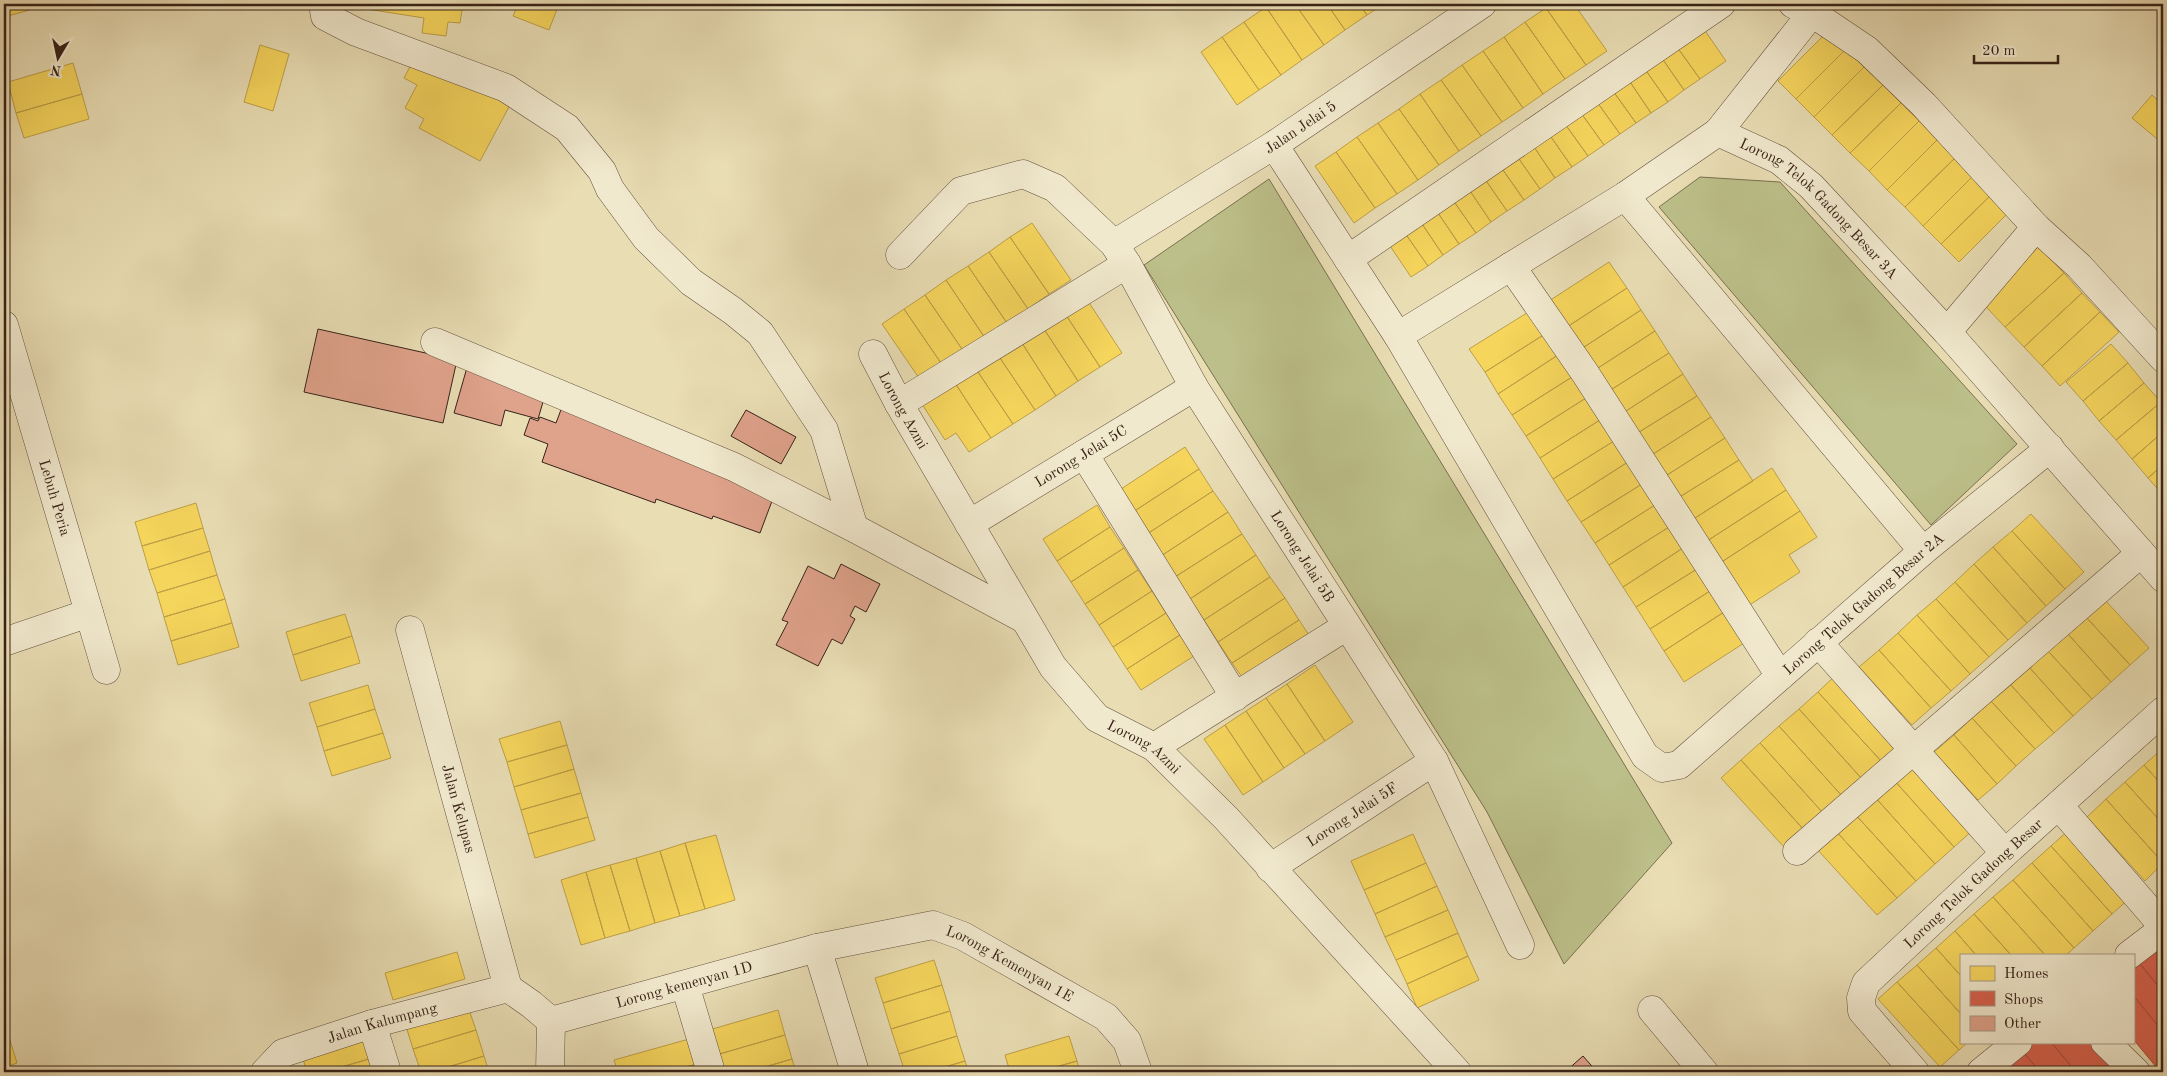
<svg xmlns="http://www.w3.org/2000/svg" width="2167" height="1076" font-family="'Old Standard TT',serif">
  <rect width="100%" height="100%" fill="#e9ddb4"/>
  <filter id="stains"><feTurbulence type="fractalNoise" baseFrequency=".004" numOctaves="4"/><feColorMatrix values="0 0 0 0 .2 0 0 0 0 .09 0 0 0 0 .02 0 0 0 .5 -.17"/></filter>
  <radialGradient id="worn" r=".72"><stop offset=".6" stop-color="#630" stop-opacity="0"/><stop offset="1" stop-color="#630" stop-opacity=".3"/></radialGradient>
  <path fill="#bcbf89" stroke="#7a7050" d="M 1700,177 L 1780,182 L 2017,444 L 1931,525 L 1659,207 Z
    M 1269,179 L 1672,843 L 1564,964 L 1487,812 L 1144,265 Z"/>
  <path fill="#f6d55c" stroke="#bd9f47" d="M 4,4 L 52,4 L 4,17 Z
    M 335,4 L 463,4 L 460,23 L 448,22 L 446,36 L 422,33 L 424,18 Z
    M 518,4 L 559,4 L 549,30 L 513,16 Z
    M 1271,4 L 1295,4 L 1324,45 L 1302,60 L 1266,7 Z
    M 1295,4 L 1327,4 L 1345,30 L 1324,45 Z
    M 1327,4 L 1359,4 L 1367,15 L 1345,30 Z
    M 1359,4 L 1384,4 L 1367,15 Z
    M 1552,4 L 1574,4 L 1607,51 L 1586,65 L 1546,8 Z
    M 1266,7 L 1302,60 L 1281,75 L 1244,22 Z
    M 1546,8 L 1586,65 L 1565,79 L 1525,22 Z
    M 1244,22 L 1281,75 L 1259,90 L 1222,37 Z
    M 1525,22 L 1565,79 L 1543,94 L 1504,37 Z
    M 1699,22 L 1726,61 L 1700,79 L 1672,40 Z
    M 1828,31 L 1846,49 L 1796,99 L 1778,81 Z
    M 1222,37 L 1259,90 L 1237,105 L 1201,52 Z
    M 1504,37 L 1543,94 L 1523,108 L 1483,51 Z
    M 1672,40 L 1700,79 L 1684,90 L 1657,51 Z
    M 260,45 L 289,54 L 273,111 L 244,102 Z
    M 1846,49 L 1864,67 L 1814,117 L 1796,99 Z
    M 1483,51 L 1523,108 L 1502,122 L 1462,65 Z
    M 1657,51 L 1684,90 L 1668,102 L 1640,62 Z
    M 416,55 L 510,105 L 480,161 L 419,128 L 424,119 L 405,108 L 417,85 L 404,78 Z
    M 1640,62 L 1668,102 L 1651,113 L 1624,73 Z
    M 73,63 L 82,94 L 16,113 L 8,82 Z
    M 1462,65 L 1502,122 L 1481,136 L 1441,80 Z
    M 1864,67 L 1883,85 L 1832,135 L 1814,117 Z
    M 1624,73 L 1651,113 L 1636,123 L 1608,84 Z
    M 1441,80 L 1481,136 L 1459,151 L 1420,94 Z
    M 1608,84 L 1636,123 L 1620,134 L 1592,95 Z
    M 1883,85 L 1901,103 L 1850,153 L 1832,135 Z
    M 82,94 L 89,119 L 24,138 L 16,113 Z
    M 1420,94 L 1459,151 L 1439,165 L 1399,109 Z
    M 1592,95 L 1620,134 L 1604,145 L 1576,106 Z
    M 2152,95 L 2163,105 L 2162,143 L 2132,118 Z
    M 1901,103 L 1919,121 L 1869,171 L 1850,153 Z
    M 1576,106 L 1604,145 L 1588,156 L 1560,117 Z
    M 1399,109 L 1439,165 L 1418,180 L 1378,123 Z
    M 1560,117 L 1588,156 L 1572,167 L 1544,127 Z
    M 1919,121 L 1937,140 L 1887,190 L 1869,171 Z
    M 1378,123 L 1418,180 L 1397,194 L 1357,137 Z
    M 1544,127 L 1572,167 L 1555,178 L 1528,138 Z
    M 1357,137 L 1397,194 L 1375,208 L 1336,152 Z
    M 1528,138 L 1555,178 L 1540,189 L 1512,149 Z
    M 1937,140 L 1956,157 L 1905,207 L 1887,190 Z
    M 1512,149 L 1540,189 L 1524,200 L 1496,160 Z
    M 1336,152 L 1375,208 L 1354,223 L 1315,166 Z
    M 1956,157 L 1973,176 L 1923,226 L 1905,207 Z
    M 1496,160 L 1524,200 L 1507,211 L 1480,172 Z
    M 1480,172 L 1507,211 L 1491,222 L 1464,182 Z
    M 1973,176 L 1992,194 L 1941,244 L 1923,226 Z
    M 1464,182 L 1491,222 L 1476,233 L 1448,193 Z
    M 1448,193 L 1476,233 L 1459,244 L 1432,204 Z
    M 1992,194 L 2010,211 L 1959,262 L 1941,244 Z
    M 1432,204 L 1459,244 L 1443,255 L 1416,215 Z
    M 1416,215 L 1443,255 L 1428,266 L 1400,226 Z
    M 1032,223 L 1071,280 L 1049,294 L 1010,237 Z
    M 1400,226 L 1428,266 L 1411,277 L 1384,237 Z
    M 1010,237 L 1049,294 L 1028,309 L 989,252 Z
    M 2035,243 L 2064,273 L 2005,327 L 1977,297 Z
    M 989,252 L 1028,309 L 1007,323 L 968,266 Z
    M 1609,262 L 1627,288 L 1567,327 L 1549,301 Z
    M 968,266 L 1007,323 L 985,338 L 946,280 Z
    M 2064,273 L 2082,293 L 2024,347 L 2005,327 Z
    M 946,280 L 985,338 L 964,352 L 925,295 Z
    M 1627,288 L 1641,310 L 1581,349 L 1567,327 Z
    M 2082,293 L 2100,312 L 2042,366 L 2024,347 Z
    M 925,295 L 964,352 L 943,366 L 904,309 Z
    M 1086,298 L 1122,353 L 1100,367 L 1064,312 Z
    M 904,309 L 943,366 L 921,381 L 882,324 Z
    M 1641,310 L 1655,331 L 1595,370 L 1581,349 Z
    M 1530,311 L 1545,334 L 1485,372 L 1469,349 Z
    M 1064,312 L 1100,367 L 1078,381 L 1042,326 Z
    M 2100,312 L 2119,332 L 2060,386 L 2042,366 Z
    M 1042,326 L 1078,381 L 1056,396 L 1020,340 Z
    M 1655,331 L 1669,353 L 1609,391 L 1595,370 Z
    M 1545,334 L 1558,355 L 1498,394 L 1485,372 Z
    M 1020,340 L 1056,396 L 1035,410 L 998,355 Z
    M 2111,344 L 2128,363 L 2083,401 L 2066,382 Z
    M 1669,353 L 1683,374 L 1623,413 L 1609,391 Z
    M 998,355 L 1035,410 L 1013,424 L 976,369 Z
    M 1558,355 L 1572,377 L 1512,415 L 1498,394 Z
    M 2128,363 L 2144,383 L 2099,421 L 2083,401 Z
    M 976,369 L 1013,424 L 991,438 L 955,383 Z
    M 1683,374 L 1697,396 L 1636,434 L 1623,413 Z
    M 1572,377 L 1586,398 L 1526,436 L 1512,415 Z
    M 955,383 L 991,438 L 969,452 L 956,433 L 945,440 L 922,404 Z
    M 2144,383 L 2161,402 L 2116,440 L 2099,421 Z
    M 1697,396 L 1711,417 L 1650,456 L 1636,434 Z
    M 1586,398 L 1600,420 L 1540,458 L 1526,436 Z
    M 2161,402 L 2163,404 L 2163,432 L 2132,459 L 2116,440 Z
    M 1711,417 L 1725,438 L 1664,477 L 1650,456 Z
    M 1600,420 L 1614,441 L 1553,479 L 1540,458 Z
    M 2163,432 L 2163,465 L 2148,478 L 2132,459 Z
    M 1725,438 L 1739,460 L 1678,498 L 1664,477 Z
    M 1614,441 L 1628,462 L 1567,501 L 1553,479 Z
    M 1185,447 L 1199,469 L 1133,512 L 1118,491 Z
    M 1739,460 L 1753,481 L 1692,520 L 1678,498 Z
    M 1628,462 L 1642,484 L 1581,522 L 1567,501 Z
    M 2163,465 L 2163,495 L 2148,478 Z
    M 1772,468 L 1786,490 L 1707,541 L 1692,520 Z
    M 1199,469 L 1213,491 L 1147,534 L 1133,512 Z
    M 1642,484 L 1655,505 L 1595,543 L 1581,522 Z
    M 1786,490 L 1800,511 L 1720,563 L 1707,541 Z
    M 1213,491 L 1228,512 L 1161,556 L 1147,534 Z
    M 196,503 L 203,528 L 142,546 L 135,522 Z
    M 1097,505 L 1110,527 L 1057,561 L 1043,539 Z
    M 1655,505 L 1669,527 L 1609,565 L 1595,543 Z
    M 1800,511 L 1817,537 L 1789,555 L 1800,572 L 1748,606 L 1720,563 Z
    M 1228,512 L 1242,534 L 1175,577 L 1161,556 Z
    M 2031,514 L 2084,572 L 2065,589 L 2012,531 Z
    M 1110,527 L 1124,548 L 1071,582 L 1057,561 Z
    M 1669,527 L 1683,548 L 1623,587 L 1609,565 Z
    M 203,528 L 210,551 L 149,570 L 142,546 Z
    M 2012,531 L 2065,589 L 2046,606 L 1993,547 Z
    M 1242,534 L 1256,555 L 1190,599 L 1175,577 Z
    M 1993,547 L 2046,606 L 2027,623 L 1974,564 Z
    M 1124,548 L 1138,570 L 1085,604 L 1071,582 Z
    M 1683,548 L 1697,569 L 1636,607 L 1623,587 Z
    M 210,551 L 217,575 L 157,593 L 149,570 Z
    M 1256,555 L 1270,577 L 1204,620 L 1190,599 Z
    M 1974,564 L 2027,623 L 2008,640 L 1955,582 Z
    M 1697,569 L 1710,591 L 1650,629 L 1636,607 Z
    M 1138,570 L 1152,591 L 1099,625 L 1085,604 Z
    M 217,575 L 225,599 L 164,617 L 157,593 Z
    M 1270,577 L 1285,598 L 1218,642 L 1204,620 Z
    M 1955,582 L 2008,640 L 1989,657 L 1936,599 Z
    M 1152,591 L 1166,613 L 1113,647 L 1099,625 Z
    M 1710,591 L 1724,612 L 1664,651 L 1650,629 Z
    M 1285,598 L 1299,620 L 1232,663 L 1218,642 Z
    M 225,599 L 232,623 L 171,641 L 164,617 Z
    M 1936,599 L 1989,657 L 1970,674 L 1917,615 Z
    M 2105,600 L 2149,648 L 2130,665 L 2086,617 Z
    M 1724,612 L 1744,643 L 1684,682 L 1664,651 Z
    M 1166,613 L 1180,635 L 1127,669 L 1113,647 Z
    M 345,614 L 352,636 L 293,655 L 286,632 Z
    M 1917,615 L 1970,674 L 1951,691 L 1898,633 Z
    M 2086,617 L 2130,665 L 2111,682 L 2068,634 Z
    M 1299,620 L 1313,641 L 1247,684 L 1232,663 Z
    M 232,623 L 239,647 L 178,665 L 171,641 Z
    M 1898,633 L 1951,691 L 1931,708 L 1879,650 Z
    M 2068,634 L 2111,682 L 2092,699 L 2048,651 Z
    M 1180,635 L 1194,656 L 1141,690 L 1127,669 Z
    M 352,636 L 360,663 L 301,681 L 293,655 Z
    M 1879,650 L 1931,708 L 1912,725 L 1859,667 Z
    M 2048,651 L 2092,699 L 2073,716 L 2029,667 Z
    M 1315,665 L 1353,722 L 1325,741 L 1287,684 Z
    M 2029,667 L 2073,716 L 2054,733 L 2011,685 Z
    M 1837,674 L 1900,744 L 1881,761 L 1818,692 Z
    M 1287,684 L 1325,741 L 1305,754 L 1266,698 Z
    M 368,685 L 375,709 L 317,727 L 309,703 Z
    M 2011,685 L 2054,733 L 2035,749 L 1991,701 Z
    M 1818,692 L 1881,761 L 1862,779 L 1799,709 Z
    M 1266,698 L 1305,754 L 1284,768 L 1246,711 Z
    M 1991,701 L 2035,749 L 2016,766 L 1972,718 Z
    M 375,709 L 383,733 L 324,751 L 317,727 Z
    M 1799,709 L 1862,779 L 1842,796 L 1779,726 Z
    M 1246,711 L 1284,768 L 1263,782 L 1225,725 Z
    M 1972,718 L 2016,766 L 1997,784 L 1954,735 Z
    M 560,721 L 567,745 L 507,762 L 499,739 Z
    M 1225,725 L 1263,782 L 1243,795 L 1204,739 Z
    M 1779,726 L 1842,796 L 1823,813 L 1760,743 Z
    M 383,733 L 391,758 L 332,776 L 324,751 Z
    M 1954,735 L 1997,784 L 1978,800 L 1934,752 Z
    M 1760,743 L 1823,813 L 1804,830 L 1741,760 Z
    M 567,745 L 574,769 L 514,787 L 507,762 Z
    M 2163,748 L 2163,786 L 2144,765 Z
    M 1741,760 L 1804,830 L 1784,847 L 1721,778 Z
    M 1912,762 L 1973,830 L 1954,847 L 1893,779 Z
    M 2144,765 L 2163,786 L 2163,824 L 2125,782 Z
    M 574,769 L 581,793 L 521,810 L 514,787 Z
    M 1893,779 L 1954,847 L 1935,864 L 1874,796 Z
    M 2125,782 L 2163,824 L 2163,863 L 2106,799 Z
    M 581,793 L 588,817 L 528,834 L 521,810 Z
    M 1874,796 L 1935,864 L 1916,881 L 1854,813 Z
    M 2106,799 L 2163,863 L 2145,881 L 2087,817 Z
    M 1854,813 L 1916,881 L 1897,898 L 1835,830 Z
    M 588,817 L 595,840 L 535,858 L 528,834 Z
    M 2070,829 L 2131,897 L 2112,914 L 2051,846 Z
    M 1835,830 L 1897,898 L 1877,915 L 1816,848 Z
    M 1413,834 L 1426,863 L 1364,890 L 1351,861 Z
    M 716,835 L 735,900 L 705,909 L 685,843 Z
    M 685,843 L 705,909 L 680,916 L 660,851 Z
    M 2051,846 L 2112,914 L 2093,931 L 2032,863 Z
    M 660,851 L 680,916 L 655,923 L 636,858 Z
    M 636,858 L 655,923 L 630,931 L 610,865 Z
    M 1426,863 L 1437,886 L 1375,914 L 1364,890 Z
    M 2032,863 L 2093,931 L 2074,948 L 2013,880 Z
    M 610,865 L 630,931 L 605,938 L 586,872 Z
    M 586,872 L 605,938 L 581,945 L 561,880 Z
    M 2013,880 L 2074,948 L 2066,955 L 2045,955 L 1993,897 Z
    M 1437,886 L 1448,910 L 1385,937 L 1375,914 Z
    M 1993,897 L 2045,955 L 2011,955 L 1974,914 Z
    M 1448,910 L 1458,933 L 1396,960 L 1385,937 Z
    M 1974,914 L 2011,955 L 1976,955 L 1955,931 Z
    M 1955,931 L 1976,955 L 1961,955 L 1961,976 L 1936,948 Z
    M 1458,933 L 1468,956 L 1407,984 L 1396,960 Z
    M 1936,948 L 1961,976 L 1961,1014 L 1917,965 Z
    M 457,952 L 465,979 L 393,1000 L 385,973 Z
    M 1468,956 L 1479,980 L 1417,1008 L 1407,984 Z
    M 934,960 L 942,985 L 883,1003 L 875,978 Z
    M 1917,965 L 1961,1014 L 1961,1042 L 1968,1042 L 1959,1050 L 1897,982 Z
    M 1897,982 L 1959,1050 L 1940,1067 L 1878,999 Z
    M 942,985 L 950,1011 L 891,1029 L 883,1003 Z
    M 467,1004 L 476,1030 L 413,1049 L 405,1023 Z
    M 778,1010 L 785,1035 L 716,1055 L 709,1030 Z
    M 950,1011 L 957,1036 L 899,1054 L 891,1029 Z
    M 4,1021 L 17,1063 L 4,1068 Z
    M 476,1030 L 484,1056 L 432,1072 L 421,1072 L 413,1049 Z
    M 362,1034 L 369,1059 L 324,1072 L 307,1072 L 301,1052 Z
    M 785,1035 L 792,1059 L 748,1072 L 721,1072 L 716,1055 Z
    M 957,1036 L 965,1061 L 928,1072 L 905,1072 L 899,1054 Z
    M 1069,1036 L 1077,1061 L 1038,1072 L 1010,1072 L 1005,1055 Z
    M 689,1039 L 697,1064 L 667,1072 L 618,1072 L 614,1060 Z
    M 484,1056 L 489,1072 L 432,1072 Z
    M 369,1059 L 373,1072 L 324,1072 Z
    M 792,1059 L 796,1072 L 748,1072 Z
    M 965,1061 L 969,1072 L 928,1072 Z
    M 1077,1061 L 1080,1072 L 1038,1072 Z
    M 697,1064 L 699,1072 L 667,1072 Z"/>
  <path fill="#d6604d" stroke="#a74d3d" d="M 2156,943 L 2163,952 L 2163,992 L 2136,959 Z
    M 2136,959 L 2163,992 L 2163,1032 L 2133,995 L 2133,961 Z
    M 2133,995 L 2163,1032 L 2163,1064 L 2157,1068 L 2133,1039 Z
    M 2028,1042 L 2051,1042 L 2076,1072 L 2040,1072 L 2020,1048 Z
    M 2051,1042 L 2093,1042 L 2125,1072 L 2076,1072 Z
    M 2020,1048 L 2040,1072 L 2005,1072 L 1999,1065 Z"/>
  <path fill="#dfa28b" stroke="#382217" d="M 318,329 L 457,360 L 443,423 L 304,392 Z
    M 470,357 L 548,385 L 538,419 L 505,410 L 501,426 L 454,413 Z
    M 565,399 L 778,485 L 760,533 L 713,516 L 712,519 L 656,499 L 655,503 L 542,462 L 548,444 L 524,435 L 530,418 L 538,421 L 540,417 L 556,423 Z
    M 746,410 L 796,437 L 781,464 L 731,436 Z
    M 841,564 L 880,584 L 866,612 L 855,606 L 850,616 L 855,619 L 842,644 L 832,639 L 818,666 L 776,645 L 788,622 L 782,620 L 808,566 L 834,579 Z
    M 1583,1056 L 1597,1072 L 1565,1072 Z"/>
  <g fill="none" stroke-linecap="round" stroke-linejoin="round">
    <defs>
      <g id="minor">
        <path d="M 323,4 L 325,16 L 356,32 L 506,88 L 567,128 L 602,171 L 610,189 L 646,238 L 691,282 L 733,311 L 760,333 L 824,430 L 854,528"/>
        <path d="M 1793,4 L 1812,13 L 1867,50 L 1924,105 L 2036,227 L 2079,266 L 2163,358"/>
        <path d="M 1718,132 L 1812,13"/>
        <path id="s1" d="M 1274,145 L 1398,336 L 1645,756 L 1662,768 L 1679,765 L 1923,551 L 2050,448"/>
        <path d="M 1625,196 L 1923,551"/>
        <path id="s2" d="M 1114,244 L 1274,145 L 1482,4"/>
        <path id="s3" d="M 900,255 L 961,191 L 1023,174 L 1055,188 L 1114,244 L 1127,264 L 1194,387 L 1434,761 L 1520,945"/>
        <path d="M 1348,259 L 1721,4"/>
        <path d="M 1511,266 L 1585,373 L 1780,676"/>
        <path id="s4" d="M 4,325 L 106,670"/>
        <path d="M 1947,332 L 2036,227"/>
        <path id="s5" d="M 1398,336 L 1625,196 L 1718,132 L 1779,160 L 1811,186 L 1947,332 L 2163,578"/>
        <path d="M 435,342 L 734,467 L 854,528 L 1024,619"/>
        <path id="s6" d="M 873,354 L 899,404 L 1053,667 L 1097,718 L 1154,747 L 1226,818 L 1457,1072"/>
        <path d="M 899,404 L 1127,264"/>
        <path d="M 1084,454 L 1235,697"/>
        <path id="s7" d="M 969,524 L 1194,387"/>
        <path id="s8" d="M 410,630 L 508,988"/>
        <path d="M 4,642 L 89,613"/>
        <path d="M 1818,642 L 2005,853"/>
        <path d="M 1154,747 L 1347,626"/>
        <path d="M 2059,806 L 2163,926"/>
        <path d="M 1797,851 L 2141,553"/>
        <path id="s9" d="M 1270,868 L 1434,761"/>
        <path d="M 817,948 L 855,1072"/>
        <path d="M 2129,955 L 2163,929"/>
        <path d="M 685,985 L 711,1072"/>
        <path d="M 508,988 L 531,1004 L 551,1021 L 550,1072"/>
        <path d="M 1652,1010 L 1704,1072"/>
        <path id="s10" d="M 551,1021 L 817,948 L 933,925 L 963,936 L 1106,1017 L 1127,1041 L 1138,1072"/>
        <path d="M 372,1024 L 387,1072"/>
        <path d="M 2105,1042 L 2136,1072"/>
        <path id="s11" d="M 265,1072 L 283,1053 L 372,1024 L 508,988"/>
        <path id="s12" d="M 1915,1072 L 1862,1011 L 1861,998 L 1866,983 L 2005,853 L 2163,711"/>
        <path d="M 1981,1072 L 2018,1042"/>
      </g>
    </defs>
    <use href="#minor" stroke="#64513e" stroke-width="29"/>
    <use href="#minor" stroke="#f1e9ce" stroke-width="28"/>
  </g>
  <g text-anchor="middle" stroke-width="5" stroke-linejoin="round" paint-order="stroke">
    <g font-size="15" fill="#382217" stroke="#f1e9ce">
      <text dy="5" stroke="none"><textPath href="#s2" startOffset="220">Jalan Jelai 5</textPath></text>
      <text dy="5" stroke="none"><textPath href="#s5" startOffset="508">Lorong Telok Gadong Besar 3A</textPath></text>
      <text dy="5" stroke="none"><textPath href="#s6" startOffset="64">Lorong Azmi</textPath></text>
      <text dy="5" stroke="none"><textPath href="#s7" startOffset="131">Lorong Jelai 5C</textPath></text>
      <text dy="5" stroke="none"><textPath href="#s4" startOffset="180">Lebuh Peria</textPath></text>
      <text dy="5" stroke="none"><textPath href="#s3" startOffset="634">Lorong Jelai 5B</textPath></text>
      <text dy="5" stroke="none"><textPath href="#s1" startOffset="998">Lorong Telok Gadong Besar 2A</textPath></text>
      <text dy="5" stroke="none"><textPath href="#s6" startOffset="484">Lorong Azmi</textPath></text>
      <text dy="5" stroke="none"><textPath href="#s8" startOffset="185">Jalan Kelupas</textPath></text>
      <text dy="5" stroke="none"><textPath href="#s9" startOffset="98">Lorong Jelai 5F</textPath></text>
      <text dy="5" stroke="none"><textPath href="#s12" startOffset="256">Lorong Telok Gadong Besar</textPath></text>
      <text dy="5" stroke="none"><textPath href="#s10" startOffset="480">Lorong Kemenyan 1E</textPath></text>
      <text dy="5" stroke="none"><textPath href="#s10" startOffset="138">Lorong kemenyan 1D</textPath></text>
      <text dy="5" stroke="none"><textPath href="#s11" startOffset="130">Jalan Kalumpang</textPath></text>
    </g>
  </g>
  <rect width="2167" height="1076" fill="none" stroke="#e9ddb4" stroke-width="20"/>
  <rect x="5" y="5" width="2157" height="1066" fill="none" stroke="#382217" stroke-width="2.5"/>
  <rect x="10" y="10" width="2147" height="1056" fill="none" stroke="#382217"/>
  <rect x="1960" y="954" width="175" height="90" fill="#f1e9ce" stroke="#a79985"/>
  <rect x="1970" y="966" width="25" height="15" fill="#f6d55c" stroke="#a79985"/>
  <text x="2004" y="978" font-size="15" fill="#382217">Homes</text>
  <rect x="1970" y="991" width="25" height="15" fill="#d6604d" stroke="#a79985"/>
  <text x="2004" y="1004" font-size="15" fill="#382217">Shops</text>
  <rect x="1970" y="1016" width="25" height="15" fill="#dfa28b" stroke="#a79985"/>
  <text x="2004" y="1028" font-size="15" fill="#382217">Other</text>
  <g transform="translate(58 58) rotate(189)" stroke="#f1e9ce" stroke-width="4" paint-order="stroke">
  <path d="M0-4L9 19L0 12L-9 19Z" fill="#382217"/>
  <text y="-8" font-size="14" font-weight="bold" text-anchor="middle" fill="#382217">N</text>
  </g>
  <path d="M1974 55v8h84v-8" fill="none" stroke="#382217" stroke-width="2.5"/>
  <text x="1982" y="55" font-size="15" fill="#382217" stroke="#f1e9ce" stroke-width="4" paint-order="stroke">20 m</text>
  <rect width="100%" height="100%" filter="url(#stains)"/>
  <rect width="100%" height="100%" fill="url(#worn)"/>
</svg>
